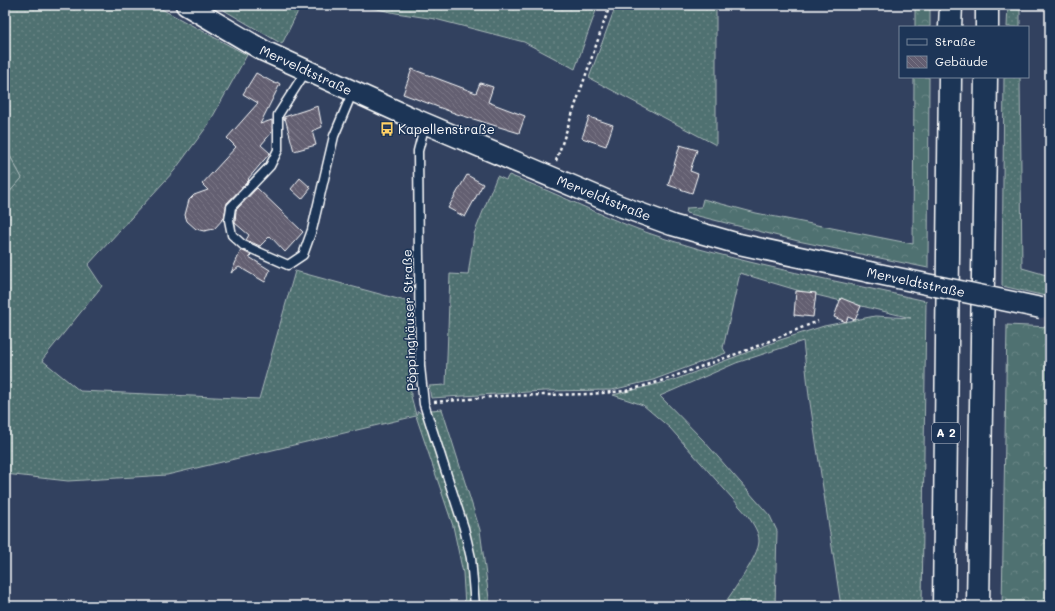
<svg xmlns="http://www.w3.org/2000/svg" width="1055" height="611" font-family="Mali,sans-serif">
  <defs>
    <pattern id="grass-dots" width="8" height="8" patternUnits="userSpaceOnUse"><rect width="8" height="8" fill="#507171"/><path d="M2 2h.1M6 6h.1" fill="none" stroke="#6a8686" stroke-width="1.8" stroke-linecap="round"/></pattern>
    <pattern id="forest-crowns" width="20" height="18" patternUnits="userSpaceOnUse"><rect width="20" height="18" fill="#507171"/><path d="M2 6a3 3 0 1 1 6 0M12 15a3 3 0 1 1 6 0" fill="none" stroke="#6a8686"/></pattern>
    <pattern id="building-back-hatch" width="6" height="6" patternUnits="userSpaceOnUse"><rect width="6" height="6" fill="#635e71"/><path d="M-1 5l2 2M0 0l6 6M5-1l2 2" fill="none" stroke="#7a7686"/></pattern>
  </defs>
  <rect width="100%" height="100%" fill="#32415f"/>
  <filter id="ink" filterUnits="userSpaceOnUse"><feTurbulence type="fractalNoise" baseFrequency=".025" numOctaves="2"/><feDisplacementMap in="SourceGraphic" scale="8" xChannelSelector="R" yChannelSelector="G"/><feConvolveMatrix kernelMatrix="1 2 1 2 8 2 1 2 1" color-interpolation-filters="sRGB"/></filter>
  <g filter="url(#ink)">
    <path fill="url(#grass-dots)" stroke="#a8b8b8" d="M 5,5 L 154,5 L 247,55 L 208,125 L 174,171 L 88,265 L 102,286 L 42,360 L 80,391 L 259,399 L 295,271 L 409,302 L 411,396 L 416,415 L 418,411 L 423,415 L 457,517 L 465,547 L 471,606 L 465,606 L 463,573 L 453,526 L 416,416 L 167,475 L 68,481 L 5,474 L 5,197 L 22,178 L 5,147 Z
      M 215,5 L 301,5 L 282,44 Z
      M 358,5 L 598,5 L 575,69 L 524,42 L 435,19 L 396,13 Z
      M 616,5 L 716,5 L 716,145 L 589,78 Z
      M 1008,5 L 1020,5 L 1020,27 L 1007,27 Z
      M 1004,77 L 1020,77 L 1022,268 L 1050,276 L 1050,297 L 1002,286 Z
      M 509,175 C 562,195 612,222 666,239 C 751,266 840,281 926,301 L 922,606 L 841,606 L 809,396 L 803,341 L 736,363 L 660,396 L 703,440 L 770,516 L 777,531 L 775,606 L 723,606 C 732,592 759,556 759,541 C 759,532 753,524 748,516 L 670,428 L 643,405 L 613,395 L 674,380 L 780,340 L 824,326 L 875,316 L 911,318 L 800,291 L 740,273 L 723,348 L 726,353 L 653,380 L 612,390 L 544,391 L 431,398 L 429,386 L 446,385 L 450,274 L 468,275 L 474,234 L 497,176 L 506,180 Z
      M 442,409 L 480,530 L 490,606 L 478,606 L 469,532 L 431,410 Z"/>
    <path fill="url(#forest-crowns)" stroke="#a8b8b8" d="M 915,5 L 930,5 L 930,27 L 915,27 Z
      M 914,77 L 929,77 L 928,268 L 798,241 L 686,213 L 687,208 L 701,207 L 703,199 L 756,213 L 913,244 Z
      M 5,147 L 22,178 L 5,197 Z
      M 1007,325 L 1050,327 L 1050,606 L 1002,606 Z"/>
    <path fill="url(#building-back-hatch)" stroke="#fff" d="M 412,69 L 476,93 L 480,83 L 493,87 L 488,102 L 525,116 L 519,133 L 457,114 L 403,94 Z
      M 256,73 L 276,84 L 277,82 L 280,84 L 260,124 L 272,120 L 272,132 L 261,145 L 270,153 L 248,179 L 249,180 L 227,203 L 224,218 L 214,229 L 204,231 L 196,229 L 187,221 L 185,215 L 189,200 L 194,195 L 208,190 L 202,184 L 236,147 L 227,138 L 258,103 L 243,94 Z
      M 318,106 L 322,127 L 312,131 L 316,145 L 294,151 L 285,118 L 284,120 L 284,117 Z
      M 589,117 L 613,125 L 606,146 L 582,138 Z
      M 680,145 L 697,150 L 690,171 L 698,174 L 692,193 L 668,185 Z
      M 467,175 L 483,184 L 465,217 L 448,208 Z
      M 300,178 L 311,188 L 302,199 L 291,189 Z
      M 257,188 L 303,232 L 285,252 L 270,236 L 260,246 L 246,240 L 249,235 L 235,223 L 236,210 Z
      M 241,250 L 251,255 L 249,257 L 270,270 L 265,282 L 239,267 L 231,273 Z
      M 796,291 L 816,293 L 813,317 L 794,315 Z
      M 841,298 L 861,306 L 855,320 L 848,317 L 846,322 L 834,317 Z"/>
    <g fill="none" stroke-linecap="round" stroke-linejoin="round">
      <defs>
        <path id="service" d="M 306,71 L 278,115 L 278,150 L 270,166 L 231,207 L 229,220 L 232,235 L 243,245 L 288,265 L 303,255 L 312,230 L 334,136 L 353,91
          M 425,124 L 418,151 L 420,366 L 424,404 L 464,528 L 471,558 L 475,606"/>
        <path id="tertiary" d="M 186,5 L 264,51 L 410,117 L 620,206 L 672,225 L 739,244 L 869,272"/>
        <path id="motorway" d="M 950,27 L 951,5
          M 987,27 L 987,5
          M 944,606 L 950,77
          M 978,606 L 986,77"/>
      </defs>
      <use href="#service" stroke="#fff" stroke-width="11"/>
      <use href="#tertiary" stroke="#fff" stroke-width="23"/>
      <use href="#motorway" stroke="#fff" stroke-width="25"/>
      <path stroke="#fff" stroke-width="2.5" stroke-dasharray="3 3" stroke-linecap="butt" d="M 556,161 L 610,5
        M 434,402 L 503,396 L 591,394 L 626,391 L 658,382 L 750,349 L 818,321"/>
      <use href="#service" stroke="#1d3557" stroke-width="8"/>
      <use href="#tertiary" stroke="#1d3557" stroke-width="20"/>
      <use href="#motorway" stroke="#1d3557" stroke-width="22"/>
      <defs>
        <path id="tertiary-bridge" d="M 869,272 L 1041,308"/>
      </defs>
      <use href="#tertiary-bridge" stroke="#fff" stroke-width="23" stroke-linecap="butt"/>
      <use href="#tertiary-bridge" stroke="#1d3557" stroke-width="20"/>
    </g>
  </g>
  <defs>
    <symbol id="bus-bare" viewBox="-9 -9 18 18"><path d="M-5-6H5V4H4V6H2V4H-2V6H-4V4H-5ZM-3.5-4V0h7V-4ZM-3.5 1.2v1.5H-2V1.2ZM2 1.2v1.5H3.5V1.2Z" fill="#ffd166" stroke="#1d3557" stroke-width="2.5" paint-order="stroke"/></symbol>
  </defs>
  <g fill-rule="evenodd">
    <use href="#bus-bare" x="377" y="119" width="20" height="20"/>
  </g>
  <g text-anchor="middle" stroke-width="3" stroke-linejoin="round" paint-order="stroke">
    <rect fill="#1d3557" stroke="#bbc2cd" stroke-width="1" x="932" y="423" width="28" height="20" rx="3"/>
    <g font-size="12" font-weight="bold" fill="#fff">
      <text x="946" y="437">A 2</text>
    </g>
    <g font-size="13" fill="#fff" stroke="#1d3557">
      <text transform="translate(306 70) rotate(25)" y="5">Merveldtstraße</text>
      <text transform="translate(604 198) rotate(22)" y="5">Merveldtstraße</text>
      <text transform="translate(916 282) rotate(12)" y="5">Merveldtstraße</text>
      <text transform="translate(409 320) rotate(-92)" y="5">Pöppinghäuser Straße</text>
    </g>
    <g font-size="13" fill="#fff" stroke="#1d3557" text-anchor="start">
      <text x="398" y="134">Kapellenstraße</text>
    </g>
  </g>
  <rect width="1055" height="611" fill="none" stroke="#1d3557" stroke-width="20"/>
  <rect x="10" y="10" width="1035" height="591" fill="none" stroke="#fff" stroke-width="1.5" filter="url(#ink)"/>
  <rect x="899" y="26" width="130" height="52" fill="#1d3557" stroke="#77869a"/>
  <rect x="907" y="39" width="20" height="6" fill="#1d3557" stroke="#77869a"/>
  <text x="935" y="46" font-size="12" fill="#ffffff">Straße</text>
  <rect x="907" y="56" width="20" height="12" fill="url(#building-back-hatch)" stroke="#77869a"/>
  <text x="935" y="66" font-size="12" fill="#ffffff">Gebäude</text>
</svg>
